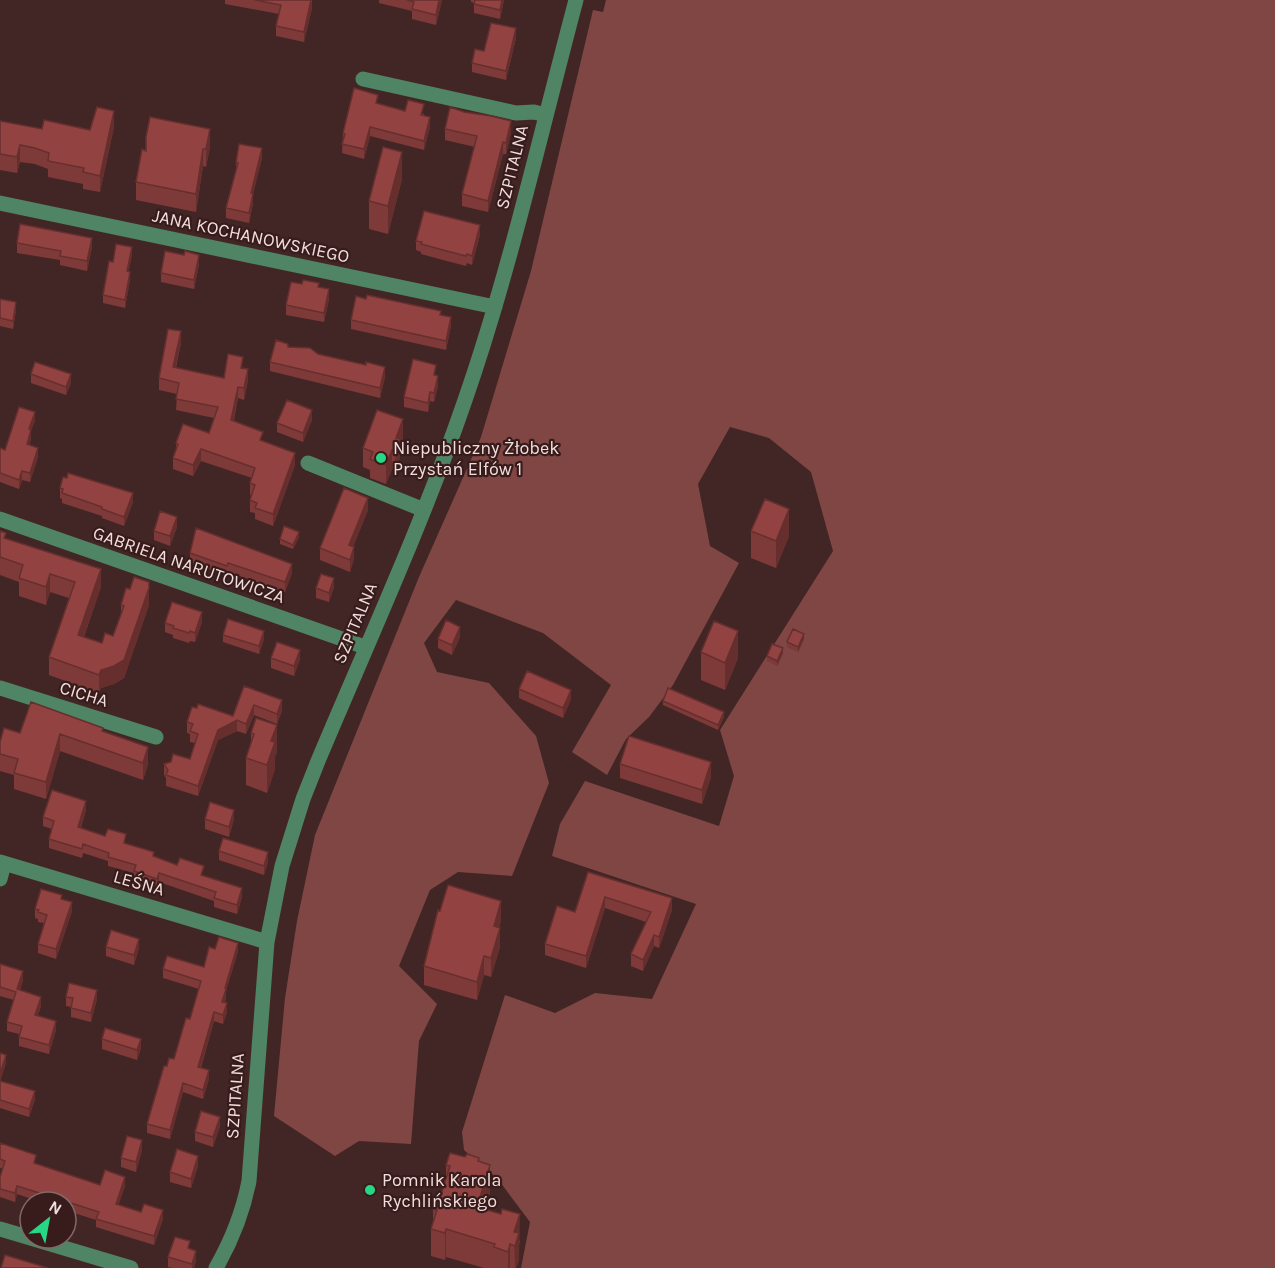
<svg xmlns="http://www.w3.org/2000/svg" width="1275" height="1268" font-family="Karla,sans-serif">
  <rect width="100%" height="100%" fill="#422625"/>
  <path fill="#7f4643" d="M 606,0 L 1275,0 L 1275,1268 L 521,1268 L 530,1222 L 497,1178 L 464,1150 L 462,1132 L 505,995 L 555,1013 L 595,993 L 652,999 L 696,904 L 552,856 L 560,824 L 585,781 L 719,826 L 734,776 L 720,730 L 833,551 L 811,472 L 769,438 L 730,427 L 698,484 L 710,546 L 739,563 L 673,685 L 649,717 L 626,739 L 607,775 L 572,752 L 611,685 L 543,633 L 456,600 L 424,643 L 437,672 L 489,683 L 536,736 L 549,783 L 512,876 L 458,872 L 430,890 L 399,966 L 437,1004 L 419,1041 L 411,1144 L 359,1141 L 335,1156 L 274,1116 L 285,998 L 297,921 L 315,835 L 419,577 L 481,437 L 531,271 L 593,10 L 603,12 Z"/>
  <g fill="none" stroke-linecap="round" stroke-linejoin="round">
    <path stroke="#4f8464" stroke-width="15" d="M 363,79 L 516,113 L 534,112 L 546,115
      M 0,203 L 495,307
      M 308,463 L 424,510
      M 0,519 L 365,647
      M 0,688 L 156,737
      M 0,862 L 267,942
      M 0,879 L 4,864
      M 0,1229 L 131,1268
      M 216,1268 C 232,1240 243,1212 249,1181 L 267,942 L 282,866 L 303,799 L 318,761 C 368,642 422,525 464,403 C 510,271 540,135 576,0"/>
  </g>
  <path fill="#7e3a38" d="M 225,0 L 312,0 L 312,8 L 304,42 L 276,36 L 276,26 L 279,14 L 225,4 Z
    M 379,0 L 442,0 L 436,25 L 412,19 L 412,11 L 379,3 Z
    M 471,0 L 504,0 L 500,19 L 474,13 L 474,3 L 471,2 Z
    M 516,38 L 506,80 L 472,72 L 472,63 L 484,51 Z
    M 378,104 L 405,111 L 424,114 L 424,116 L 430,127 L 424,150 L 370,136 L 364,159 L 342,153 L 343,133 Z
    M 0,121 L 42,129 L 90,130 L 114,127 L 100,192 L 83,189 L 83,184 L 48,177 L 48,169 L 35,164 L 20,162 L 17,173 L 0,170 Z
    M 445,129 L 511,132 L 506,154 L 503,154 L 488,212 L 462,206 L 462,194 L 475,147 L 445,140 Z
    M 210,147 L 206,167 L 203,166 L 196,212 L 136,200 L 136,182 L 146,151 Z
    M 262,158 L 253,194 L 253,203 L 249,223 L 226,218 L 226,208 L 236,172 L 236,163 Z
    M 402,179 L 388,234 L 369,229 L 369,201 Z
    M 480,235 L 472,265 L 467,263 L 466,266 L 443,260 L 421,254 L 421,252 L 416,250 L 416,241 Z
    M 17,243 L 92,247 L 87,271 L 60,265 L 60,260 L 17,253 Z
    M 132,255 L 128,272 L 130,280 L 125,308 L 103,303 L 103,295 L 113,262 Z
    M 199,264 L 194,289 L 161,282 L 161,273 Z
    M 319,287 L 329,299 L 324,322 L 286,315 L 286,305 Z
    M 0,299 L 16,310 L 13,329 L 0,326 Z
    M 441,315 L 451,326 L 446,350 L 351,329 L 351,320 Z
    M 181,343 L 176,368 L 224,378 L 243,368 L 248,380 L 244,400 L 238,398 L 234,420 L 295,465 L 273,526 L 255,519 L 255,513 L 250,512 L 250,500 L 252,496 L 250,495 L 250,483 L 252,478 L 201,461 L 193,476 L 173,469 L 173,458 L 176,451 L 176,443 L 209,433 L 214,418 L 176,410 L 177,394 L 159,390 L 159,378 Z
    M 318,354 L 385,377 L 380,398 L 270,371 L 270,362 Z
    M 31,374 L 71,383 L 66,395 L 31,383 Z
    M 436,374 L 438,386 L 434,402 L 430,401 L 428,412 L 404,407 L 404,397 Z
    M 312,420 L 303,442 L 277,432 L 277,423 Z
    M 35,421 L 31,430 L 31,439 L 29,445 L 38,457 L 30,482 L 22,480 L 19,489 L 0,482 L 0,448 L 5,450 Z
    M 403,438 L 400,447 L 400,458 L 395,470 L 392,469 L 386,484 L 370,478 L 370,470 L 363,467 L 363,448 Z
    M 60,488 L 133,502 L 124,526 L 102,518 L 102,516 L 62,503 L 62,499 L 60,498 Z
    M 368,510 L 353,547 L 354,559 L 350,572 L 320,560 L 320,548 Z
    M 177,527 L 170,546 L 154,540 L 154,531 Z
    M 0,531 L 6,539 L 101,587 L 84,637 L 102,643 L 113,636 L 121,615 L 121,605 L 149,605 L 124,678 L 114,684 L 101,688 L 99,693 L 49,675 L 49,657 L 69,598 L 50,592 L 46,605 L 19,596 L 19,582 L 0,575 Z
    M 751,531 L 789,536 L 776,568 L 751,558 Z
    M 299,537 L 293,549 L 280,544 L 280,539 Z
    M 190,553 L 292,573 L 285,592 L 228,572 L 227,576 L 190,562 Z
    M 334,587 L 329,602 L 316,598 L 316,588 Z
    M 202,622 L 195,642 L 190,641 L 189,643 L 173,638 L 173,635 L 165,632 L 165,623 Z
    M 223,635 L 264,639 L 259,654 L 223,642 Z
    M 460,637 L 452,655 L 438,648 L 438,639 Z
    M 804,639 L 798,652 L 787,647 L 787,642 Z
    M 701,652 L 738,658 L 725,690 L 701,680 Z
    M 783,653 L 777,666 L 767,661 L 767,656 Z
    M 271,658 L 300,659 L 294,676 L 271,668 Z
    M 244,686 L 282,711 L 277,724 L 254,715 L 246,734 L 237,731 L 218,740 L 198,796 L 166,786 L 166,778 L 164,775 L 164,764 L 190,759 L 195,743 L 190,742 L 190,734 L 187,733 L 187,722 L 197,708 L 233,716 Z
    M 519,689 L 571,699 L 563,718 L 519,698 Z
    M 663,701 L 724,717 L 718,730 L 663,705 Z
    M 256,718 L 277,752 L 275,757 L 275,769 L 267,793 L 246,785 L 246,758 L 251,745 L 251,733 Z
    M 103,732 L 148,764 L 143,780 L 60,751 L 46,799 L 14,789 L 14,775 L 0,771 L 0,742 L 20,733 Z
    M 620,764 L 711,777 L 702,804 L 620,778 Z
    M 86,810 L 81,828 L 126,844 L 154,857 L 204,876 L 242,897 L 237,914 L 214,907 L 214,901 L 159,882 L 157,888 L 134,880 L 134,873 L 108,866 L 108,861 L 83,853 L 82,858 L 49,848 L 49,839 L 52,829 L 43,826 L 43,817 Z
    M 205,819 L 234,819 L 229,837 L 205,829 Z
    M 219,851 L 268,862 L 264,875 L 219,860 Z
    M 588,872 L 672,910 L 659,948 L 654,946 L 643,971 L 631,966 L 631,954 L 646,922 L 605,908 L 586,968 L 545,955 L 545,944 L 575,912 Z
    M 62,899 L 72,911 L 56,959 L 38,953 L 38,944 L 44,923 L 38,922 L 38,919 L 35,918 L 35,909 Z
    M 501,920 L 499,928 L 500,947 L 491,977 L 484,975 L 477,1000 L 424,985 L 424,966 Z
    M 106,947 L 139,948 L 134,965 L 106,956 Z
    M 215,949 L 238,951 L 226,991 L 226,997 L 225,1003 L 227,1012 L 223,1024 L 214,1021 L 201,1068 L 209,1079 L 203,1099 L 183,1092 L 170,1139 L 147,1133 L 147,1124 L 167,1066 L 174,1059 L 190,1019 L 199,989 L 163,978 L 163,969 L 204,967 Z
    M 0,964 L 23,980 L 20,990 L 41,1006 L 38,1015 L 56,1030 L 49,1054 L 19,1046 L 19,1034 L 7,1031 L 7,1022 L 14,1000 L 0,996 Z
    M 66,997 L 97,999 L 91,1022 L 71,1017 L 71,1007 L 66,1006 Z
    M 102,1039 L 141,1048 L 137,1060 L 102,1049 Z
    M 0,1053 L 6,1063 L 0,1081 L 35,1099 L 29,1117 L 0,1108 Z
    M 220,1126 L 213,1147 L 195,1141 L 195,1132 Z
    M 0,1143 L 36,1164 L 100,1185 L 125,1186 L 118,1205 L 163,1219 L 154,1245 L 96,1227 L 96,1220 L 71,1212 L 69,1218 L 66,1217 L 66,1202 L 41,1202 L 17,1194 L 15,1202 L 0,1197 L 0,1177 L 3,1169 L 0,1168 Z
    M 142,1150 L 136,1172 L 121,1167 L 121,1158 Z
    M 479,1161 L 490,1192 L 485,1209 L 520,1241 L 519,1245 L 519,1260 L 516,1268 L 484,1268 L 446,1257 L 445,1260 L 431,1256 L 431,1229 L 433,1222 L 433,1209 L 440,1198 L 446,1177 L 446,1165 Z
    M 198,1166 L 191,1188 L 170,1182 L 170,1172 Z
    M 190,1249 L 196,1260 L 194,1268 L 172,1268 L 168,1267 L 168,1257 Z"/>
  <path fill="#662f2e" d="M 312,0 L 312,8 L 304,42 L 304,32 Z
    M 439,0 L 442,0 L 436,25 L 436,15 Z
    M 502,0 L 504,0 L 500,19 L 500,10 Z
    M 516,28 L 516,38 L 506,80 L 506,71 Z
    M 114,111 L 114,127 L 100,192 L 100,176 Z
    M 430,117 L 430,127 L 424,150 L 424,141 Z
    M 511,121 L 511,132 L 506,154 L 506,143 Z
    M 370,127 L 370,136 L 364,159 L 364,149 Z
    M 210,129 L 210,147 L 206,167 L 206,149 Z
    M 503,142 L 503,154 L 488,212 L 488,201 Z
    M 20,145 L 20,162 L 17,173 L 17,157 Z
    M 262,148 L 262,158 L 253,194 L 253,203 L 249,223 L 251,193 Z
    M 203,149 L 203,166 L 196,212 L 196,194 Z
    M 402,152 L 402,179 L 388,234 L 388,206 Z
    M 480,225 L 480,235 L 472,265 L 472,256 Z
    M 92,238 L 92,247 L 87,271 L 87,261 Z
    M 132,247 L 132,255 L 127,280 L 127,271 Z
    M 199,255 L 199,264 L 194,289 L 194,280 Z
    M 130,272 L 130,280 L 125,308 L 125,300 Z
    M 329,289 L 329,299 L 324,322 L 324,313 Z
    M 16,302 L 16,310 L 13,329 L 13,321 Z
    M 451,317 L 451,326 L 446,350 L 446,341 Z
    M 181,331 L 181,343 L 173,379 L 173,367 Z
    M 385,367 L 385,377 L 380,398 L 380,388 Z
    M 248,369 L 248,380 L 244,400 L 244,388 Z
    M 71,374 L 71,383 L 66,395 L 66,387 Z
    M 438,376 L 438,386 L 434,402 L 434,393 Z
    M 238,387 L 238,398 L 231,431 L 231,420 Z
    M 430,392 L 430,401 L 428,412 L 428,403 Z
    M 312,410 L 312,420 L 303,442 L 303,433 Z
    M 35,412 L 35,421 L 31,430 L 31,439 L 27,453 L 27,444 L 29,429 Z
    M 403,419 L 403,438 L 400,447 L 400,458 L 395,470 L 396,438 Z
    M 38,448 L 38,457 L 30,482 L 30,473 Z
    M 201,449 L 201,461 L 193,476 L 193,465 Z
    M 392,450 L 392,469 L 386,484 L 386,465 Z
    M 295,453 L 295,465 L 273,526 L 273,514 Z
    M 22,471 L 22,480 L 19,489 L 19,480 Z
    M 133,493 L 133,502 L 124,526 L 124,517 Z
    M 368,498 L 368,510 L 349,557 L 349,545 Z
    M 789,509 L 789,536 L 776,568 L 776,541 Z
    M 177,517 L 177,527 L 170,546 L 170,536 Z
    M 299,532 L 299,537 L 293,549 L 293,545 Z
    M 354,547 L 354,559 L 350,572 L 350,560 Z
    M 292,564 L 292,573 L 285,592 L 285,582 Z
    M 101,569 L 101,587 L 78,653 L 78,635 Z
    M 50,574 L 50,592 L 46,605 L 46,587 Z
    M 334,578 L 334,587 L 329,602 L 329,593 Z
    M 149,588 L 149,605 L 124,678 L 114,684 L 101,688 L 99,693 L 99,675 L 101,670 Z
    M 202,612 L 202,622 L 195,642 L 195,633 Z
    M 460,627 L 460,637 L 452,655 L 452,645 Z
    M 264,631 L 264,639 L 259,654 L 259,646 Z
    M 738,631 L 738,658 L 725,690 L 725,663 Z
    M 804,634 L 804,639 L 798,652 L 798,647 Z
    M 783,648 L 783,653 L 777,666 L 777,661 Z
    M 300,650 L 300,659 L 294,676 L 294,666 Z
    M 571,690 L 571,699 L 563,718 L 563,708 Z
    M 282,700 L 282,711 L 277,724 L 277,714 Z
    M 254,705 L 254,715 L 246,734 L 246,724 Z
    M 724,712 L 724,717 L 718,730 L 718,725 Z
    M 237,720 L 237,731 L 218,740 L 198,796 L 198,786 L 218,730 Z
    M 277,725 L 277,752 L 275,757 L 275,769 L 267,793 L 267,765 L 271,741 Z
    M 60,734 L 60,751 L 46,799 L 46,782 Z
    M 148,747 L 148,764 L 143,780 L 143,763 Z
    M 711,762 L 711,777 L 702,804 L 702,790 Z
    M 86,801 L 86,810 L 78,836 L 78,827 Z
    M 234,810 L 234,819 L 229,837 L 229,827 Z
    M 268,852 L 268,862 L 264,875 L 264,866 Z
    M 159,873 L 159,882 L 157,888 L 157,879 Z
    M 242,888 L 242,897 L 237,914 L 237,905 Z
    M 605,897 L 605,908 L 586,968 L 586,956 Z
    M 672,898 L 672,910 L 659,948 L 659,937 Z
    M 501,901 L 501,920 L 494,945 L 494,926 Z
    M 72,902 L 72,911 L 56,959 L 56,949 Z
    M 500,928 L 500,947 L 491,977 L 491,958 Z
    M 654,935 L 654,946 L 643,971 L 643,960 Z
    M 139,939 L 139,948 L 134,965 L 134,955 Z
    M 238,943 L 238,951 L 226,991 L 226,997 L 222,1011 L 222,1002 L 225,988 Z
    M 484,956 L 484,975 L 477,1000 L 477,982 Z
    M 23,971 L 23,980 L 17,998 L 17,989 Z
    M 97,990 L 97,999 L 91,1022 L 91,1013 Z
    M 41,997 L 41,1006 L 35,1024 L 35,1015 Z
    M 227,1003 L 227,1012 L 223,1024 L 223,1015 Z
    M 214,1012 L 214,1021 L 198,1076 L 198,1067 Z
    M 56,1021 L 56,1030 L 49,1054 L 49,1045 Z
    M 141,1039 L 141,1048 L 137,1060 L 137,1050 Z
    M 6,1055 L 6,1063 L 0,1082 L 0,1074 Z
    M 209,1070 L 209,1079 L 203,1099 L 203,1090 Z
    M 183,1083 L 183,1092 L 170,1139 L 170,1130 Z
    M 35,1091 L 35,1099 L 29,1117 L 29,1109 Z
    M 220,1117 L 220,1126 L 213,1147 L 213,1137 Z
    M 142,1140 L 142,1150 L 136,1172 L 136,1162 Z
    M 198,1156 L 198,1166 L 191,1188 L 191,1179 Z
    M 490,1165 L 490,1192 L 477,1234 L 477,1207 Z
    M 125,1177 L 125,1186 L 116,1213 L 116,1204 Z
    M 17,1186 L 17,1194 L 15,1202 L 15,1193 Z
    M 71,1203 L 71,1212 L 69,1218 L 69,1209 Z
    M 163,1210 L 163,1219 L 154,1245 L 154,1236 Z
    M 520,1214 L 519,1260 L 516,1268 L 515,1268 L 514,1232 Z
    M 446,1229 L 446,1257 L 445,1260 L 445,1233 Z
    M 510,1244 L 510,1268 L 508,1268 L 508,1252 Z
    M 196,1251 L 196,1260 L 194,1268 L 192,1268 L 192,1264 Z"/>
  <path fill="#924341" stroke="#662f2e" stroke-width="1.5" d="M 255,0 L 311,0 L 304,32 L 276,26 L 281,5 Z
    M 407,0 L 439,0 L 436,15 L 412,9 L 414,2 Z
    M 475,0 L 502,0 L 500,10 L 474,4 Z
    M 491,23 L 516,28 L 506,71 L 472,63 L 475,49 L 484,51 Z
    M 354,88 L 378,95 L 376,103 L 405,111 L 408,100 L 424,104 L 421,115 L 430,117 L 424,141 L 370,127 L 364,149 L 342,144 L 345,134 L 343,133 Z
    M 97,107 L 114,111 L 100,176 L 83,172 L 84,168 L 48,161 L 49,153 L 35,148 L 20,145 L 17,157 L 0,154 L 0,121 L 42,129 L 44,120 L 90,130 Z
    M 450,107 L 464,112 L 491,116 L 511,121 L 506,143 L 503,142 L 488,201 L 462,194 L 477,136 L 445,129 Z
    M 150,117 L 210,129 L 206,149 L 203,149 L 196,194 L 136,182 L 142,149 L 146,151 L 146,137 Z
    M 239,144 L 262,148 L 251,193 L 253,194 L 249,213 L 226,208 L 238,163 L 236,163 Z
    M 383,147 L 402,152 L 388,206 L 369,201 Z
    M 424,211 L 480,225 L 472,256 L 467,254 L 466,256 L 443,250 L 421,244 L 422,242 L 416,241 Z
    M 20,224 L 92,238 L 87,261 L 60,256 L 61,251 L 17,243 Z
    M 116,244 L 132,247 L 127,271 L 130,272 L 125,300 L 103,295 L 109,261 L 113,262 Z
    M 165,251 L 184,255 L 185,251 L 199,255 L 194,280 L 161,273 Z
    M 303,280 L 319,283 L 318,287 L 329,289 L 324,313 L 286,305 L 291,282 L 302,284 Z
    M 367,295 L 441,311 L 440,315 L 451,317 L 446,341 L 351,320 L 356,296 L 366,299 Z
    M 0,299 L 16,302 L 13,321 L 0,318 Z
    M 168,329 L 181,331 L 173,367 L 224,378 L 228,354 L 243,357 L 241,368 L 248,369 L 244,388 L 238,387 L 231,420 L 263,432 L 260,440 L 295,453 L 273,514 L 255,508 L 257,503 L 250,500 L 255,485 L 250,483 L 255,468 L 201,449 L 193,465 L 173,458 L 178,444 L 176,443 L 183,424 L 209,433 L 218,407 L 176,399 L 179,383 L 159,378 Z
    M 276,340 L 288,344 L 288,347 L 310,348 L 318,354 L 366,365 L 366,362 L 385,367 L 380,388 L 270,362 Z
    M 413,359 L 436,365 L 434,375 L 438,376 L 434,393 L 430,392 L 428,403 L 404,397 Z
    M 35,362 L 71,374 L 66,387 L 31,374 Z
    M 287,400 L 312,410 L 303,433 L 277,423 Z
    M 19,407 L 35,412 L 29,429 L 31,430 L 27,444 L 38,448 L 30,473 L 22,471 L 19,480 L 0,473 L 0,448 L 5,450 Z
    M 377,410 L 403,419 L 396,438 L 400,439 L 395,452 L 392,450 L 386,465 L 370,459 L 373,452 L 363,448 Z
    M 68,473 L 133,493 L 124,517 L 102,509 L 102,507 L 62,493 L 63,489 L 60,488 L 63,477 L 67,478 Z
    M 344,488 L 368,498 L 349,545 L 354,547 L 350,560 L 320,548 Z
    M 765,499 L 789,509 L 776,541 L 751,531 Z
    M 160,511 L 177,517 L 170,536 L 154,531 Z
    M 284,526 L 299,532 L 293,545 L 280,539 Z
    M 196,528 L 292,564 L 285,582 L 228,563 L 227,566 L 190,553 Z
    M 0,531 L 6,533 L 4,538 L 101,569 L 78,635 L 102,643 L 105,633 L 113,636 L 124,606 L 121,605 L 126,588 L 130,589 L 134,577 L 149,582 L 149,588 L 124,660 L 114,666 L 101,670 L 99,675 L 49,657 L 75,582 L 50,574 L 46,587 L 19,578 L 23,565 L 0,557 Z
    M 321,574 L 334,578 L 329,593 L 316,588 Z
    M 172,602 L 202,612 L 195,633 L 190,631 L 189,633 L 173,628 L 174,626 L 165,623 Z
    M 228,619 L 264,631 L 259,646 L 223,635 Z
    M 446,620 L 460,627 L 452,645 L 438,639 Z
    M 714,621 L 738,631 L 725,663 L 701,652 Z
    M 793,629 L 804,634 L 798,647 L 787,642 Z
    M 277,642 L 300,650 L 294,666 L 271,658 Z
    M 772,644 L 783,648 L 777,661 L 767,656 Z
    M 527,671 L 571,690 L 563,708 L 519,689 Z
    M 244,686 L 282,700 L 277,714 L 254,705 L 246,724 L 237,720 L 218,730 L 198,786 L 166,775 L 168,770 L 164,764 L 171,762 L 173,754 L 190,759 L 198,734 L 190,731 L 193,724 L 187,722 L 192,707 L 197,708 L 198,704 L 233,716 Z
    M 668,688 L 724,712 L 718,725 L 663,701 Z
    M 31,702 L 103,728 L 102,731 L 148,747 L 143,763 L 60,734 L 46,782 L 14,773 L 18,759 L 0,754 L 0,742 L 4,728 L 20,733 Z
    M 256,718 L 277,725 L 271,741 L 275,742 L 267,765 L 246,758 L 254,734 L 251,733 Z
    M 629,736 L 711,762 L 702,790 L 620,764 Z
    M 52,790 L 86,801 L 78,827 L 105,836 L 108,829 L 126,834 L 124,843 L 154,852 L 153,856 L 177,865 L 180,858 L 204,866 L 201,875 L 242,888 L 237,905 L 214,898 L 216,892 L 159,873 L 157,879 L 134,871 L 136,865 L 108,857 L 109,853 L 83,844 L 82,849 L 49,839 L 54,821 L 43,817 Z
    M 210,802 L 234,810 L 229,827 L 205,819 Z
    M 223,838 L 268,852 L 264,866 L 219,851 Z
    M 588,872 L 672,898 L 659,937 L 654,935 L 643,960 L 631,954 L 651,912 L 605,897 L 586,956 L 545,944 L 557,906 L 575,912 Z
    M 448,885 L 501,901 L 494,926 L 500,928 L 491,958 L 484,956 L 477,982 L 424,966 L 438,910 L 440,911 Z
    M 41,889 L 62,895 L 61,899 L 72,902 L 56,949 L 38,944 L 47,915 L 38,912 L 39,910 L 35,909 Z
    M 111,930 L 139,939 L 134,955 L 106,947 Z
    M 219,937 L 238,943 L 225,988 L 226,989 L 222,1002 L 227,1003 L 223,1015 L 214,1012 L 198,1067 L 209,1070 L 203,1090 L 183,1083 L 170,1130 L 147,1124 L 164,1066 L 167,1066 L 169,1058 L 174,1059 L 186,1018 L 190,1019 L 201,981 L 163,969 L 167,956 L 204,967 L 209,947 L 215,949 Z
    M 0,964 L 23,971 L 17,989 L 41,997 L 35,1015 L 56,1021 L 49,1045 L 19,1037 L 22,1026 L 7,1022 L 16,992 L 0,987 Z
    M 69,983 L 97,990 L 91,1013 L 71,1008 L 73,998 L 66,997 Z
    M 105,1028 L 141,1039 L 137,1050 L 102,1039 Z
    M 0,1053 L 6,1055 L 0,1074 Z
    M 0,1081 L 35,1091 L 29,1109 L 0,1100 Z
    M 201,1111 L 220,1117 L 213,1137 L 195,1132 Z
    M 127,1136 L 142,1140 L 136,1162 L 121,1158 Z
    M 0,1143 L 36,1155 L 34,1163 L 100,1185 L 105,1170 L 125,1177 L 116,1204 L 141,1212 L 144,1204 L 163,1210 L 154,1236 L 96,1219 L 99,1212 L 71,1203 L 69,1209 L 66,1208 L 66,1202 L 47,1202 L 44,1201 L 46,1195 L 17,1186 L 15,1193 L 0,1189 L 0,1177 L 5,1161 L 0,1159 Z
    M 177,1149 L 198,1156 L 191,1179 L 170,1172 Z
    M 450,1153 L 465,1157 L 467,1154 L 479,1158 L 478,1161 L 490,1165 L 477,1207 L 501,1214 L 502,1209 L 520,1214 L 514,1232 L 519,1233 L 515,1246 L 510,1244 L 508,1252 L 494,1247 L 495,1244 L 446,1229 L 445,1233 L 431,1229 L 437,1210 L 433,1209 L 437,1197 L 440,1198 L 450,1166 L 446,1165 Z
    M 175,1237 L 190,1241 L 188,1248 L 196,1251 L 192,1264 L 168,1257 Z
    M 5,1255 L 48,1268 L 1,1268 Z"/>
  <g fill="#26d886" stroke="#371c1b" stroke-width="2">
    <circle cx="381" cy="458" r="6"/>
    <circle cx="370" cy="1190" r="6"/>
  </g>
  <g text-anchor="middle" stroke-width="4.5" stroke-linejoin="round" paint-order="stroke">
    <g font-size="18" fill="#f1dedc" stroke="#371c1b">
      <text transform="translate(512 167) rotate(-76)" y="6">SZPITALNA</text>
      <text transform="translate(251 236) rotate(12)" y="6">JANA KOCHANOWSKIEGO</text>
      <text transform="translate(189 565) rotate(19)" y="6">GABRIELA NARUTOWICZA</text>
      <text transform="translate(355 623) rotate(-67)" y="6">SZPITALNA</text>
      <text transform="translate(84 694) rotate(17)" y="6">CICHA</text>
      <text transform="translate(139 883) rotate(16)" y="6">LEŚNA</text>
      <text transform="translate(235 1096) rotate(-86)" y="6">SZPITALNA</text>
    </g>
    <g font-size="18" fill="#f1dedc" stroke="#371c1b" text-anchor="start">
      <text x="393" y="454">Niepubliczny Żłobek<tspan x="393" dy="21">Przystań Elfów 1</tspan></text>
      <text x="382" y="1186">Pomnik Karola<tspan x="382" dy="21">Rychlińskiego</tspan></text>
    </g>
  </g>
  <g transform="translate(48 1220) rotate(31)"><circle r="28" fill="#371c1b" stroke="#816a68" stroke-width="1.5"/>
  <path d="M0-4.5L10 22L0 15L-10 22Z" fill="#26d886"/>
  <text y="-9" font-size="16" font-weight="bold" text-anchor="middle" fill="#f1dedc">N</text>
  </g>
</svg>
